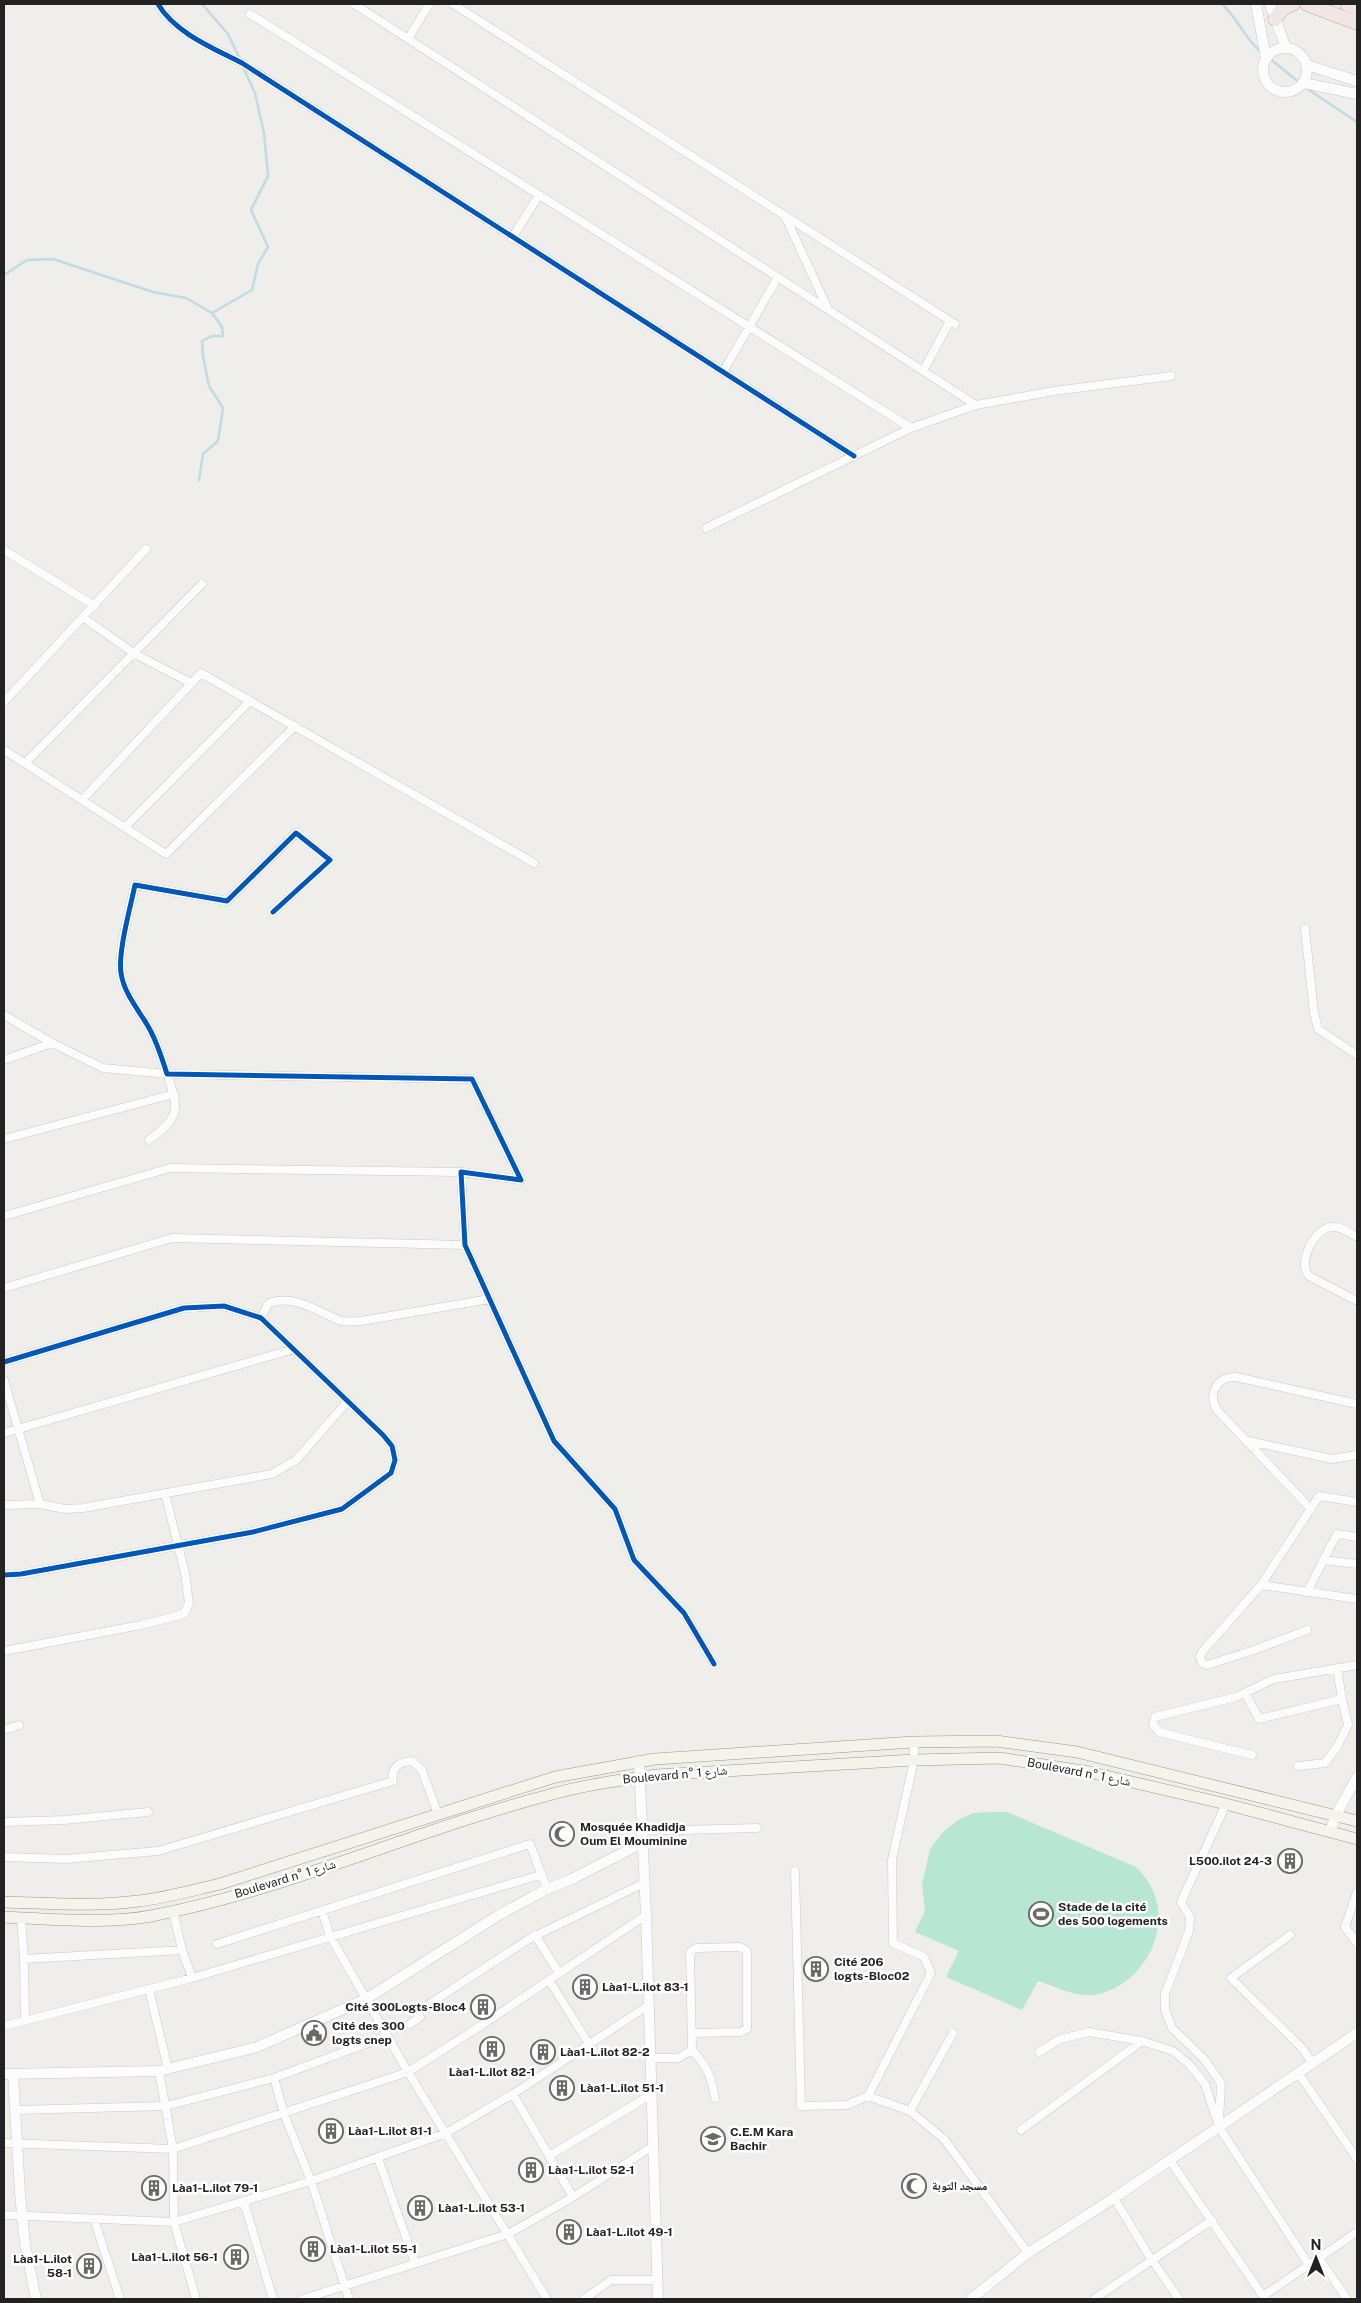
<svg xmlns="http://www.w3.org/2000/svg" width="1361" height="2303" font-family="'Public Sans','Noto Naskh Arabic',sans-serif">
  <rect width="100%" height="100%" fill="#f0eeeb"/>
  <path fill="#b7e6d2" d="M 992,1812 L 1007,1812 L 1136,1867 C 1145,1876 1152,1886 1156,1899 C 1168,1941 1136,1989 1093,1995 C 1075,1997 1054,1986 1038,1981 L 1022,2010 L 946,1977 L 959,1951 L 915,1932 L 925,1911 L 922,1885 L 930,1849 L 942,1833 L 958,1820 L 973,1813 Z"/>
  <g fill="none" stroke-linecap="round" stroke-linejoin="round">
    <path stroke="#bfdbe3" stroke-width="2.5" d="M 202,4 L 228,34 L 240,59
      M 1222,4 C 1239,20 1245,39 1261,52
      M 1269,58 L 1300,83
      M 1306,88 L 1357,122
      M 4,275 L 27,260 L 53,259 L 153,292 L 186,298 L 212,313
      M 199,480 L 203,454 L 218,441 L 223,408 L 209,386 L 203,356 L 202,341 L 212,336 L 223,336 L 222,327 L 212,313 L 252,290 L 258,264 L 268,247 L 251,210 L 268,176 L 264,133 L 255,93 L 243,67"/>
    <defs>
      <path id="minor" d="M 158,4 C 175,33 213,48 242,63 L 854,456
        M 354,4 L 976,405
        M 453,4 L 955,324
        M 250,14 L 911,428
        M 408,39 L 429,4
        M 785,216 L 828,309
        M 512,238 L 539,195
        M 923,371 L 950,321
        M 723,372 L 778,277
        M 706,528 L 911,428 L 976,405 L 1054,391 L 1171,376
        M 4,550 L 95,606
        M 84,618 L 135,654 L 191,683
        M 4,702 L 146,549
        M 4,750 L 166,854 L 295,726
        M 25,763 L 202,584
        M 82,800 L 201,673 L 534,863
        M 125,827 L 250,701
        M 273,912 L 330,860 L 296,833 L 227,901 L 135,885 C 130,909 118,951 121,973 C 124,994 139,1010 149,1028 C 157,1042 162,1058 167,1074 L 472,1079 L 521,1180 L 461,1172 L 465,1245 L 554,1441 L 615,1509 L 634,1560 L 684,1613 L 714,1664
        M 1305,929 L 1314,1013 L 1318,1029 L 1357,1055
        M 4,1015 L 52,1043 L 103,1068 L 167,1074 C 179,1109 181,1116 149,1140
        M 4,1060 L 52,1043
        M 4,1139 L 174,1094
        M 4,1216 L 170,1168 L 461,1172
        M 1357,1237 C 1350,1233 1341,1226 1332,1227 C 1314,1228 1297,1263 1309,1276 L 1357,1301
        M 4,1288 L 172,1238 L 465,1245
        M 261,1318 L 268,1304 C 291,1292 320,1313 341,1321 C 347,1322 355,1321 361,1321 L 490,1299
        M 4,1362 L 184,1308 L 224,1306 L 261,1318 L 383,1435 L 392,1446 L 395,1460 L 391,1473 L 342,1509 L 253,1532 L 21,1574 L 4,1575
        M 4,1380 L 40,1504
        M 4,1433 L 294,1349
        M 1249,1441 L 1332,1459 L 1357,1455
        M 1357,1502 L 1319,1496 L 1261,1585 L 1357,1599
        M 4,1505 L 40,1504 L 65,1509 L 83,1508 L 272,1474 L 296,1460 L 347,1402
        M 1311,1509 L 1217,1410 C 1207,1394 1217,1376 1236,1377 L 1357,1404
        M 1323,1560 L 1357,1564
        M 1261,1585 L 1202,1652 L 1200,1657 L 1202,1663 L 1207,1665 L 1254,1650 L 1307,1630
        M 1307,1592 L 1337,1534 L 1357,1537
        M 4,1651 L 141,1625 L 184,1614 L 189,1603 L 185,1573 L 165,1493
        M 1245,1693 L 1259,1719 L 1342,1699 L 1337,1668
        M 4,1730 L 19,1725
        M 914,1742 L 914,1760 L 892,1860 L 893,1943 L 924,1957 L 931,1973 L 868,2096 L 910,2111 L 944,2139 L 1028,2253
        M 1252,1755 L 1159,1732 L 1153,1724 L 1155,1717 L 1236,1697 L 1274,1679 L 1357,1665
        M 1298,1766 L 1325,1763 L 1337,1747 L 1348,1725 L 1342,1699
        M 4,1822 L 64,1820 L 148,1812
        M 642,1831 L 757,1828
        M 4,1857 L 66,1859 L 158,1851 L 393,1781 C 391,1767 399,1762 412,1761 L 422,1770 L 438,1814
        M 795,1871 L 801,2106 L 847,2105 L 868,2096
        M 1357,1892 L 1345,1927 L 1357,1943
        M 173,1911 L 182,1950
        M 322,1911 L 330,1936 L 408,2072 L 547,2299
        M 21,1918 L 24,1959
        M 535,1935 L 559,1973
        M 1290,1935 L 1231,1978 L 1302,2048 L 1313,2064
        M 217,1944 L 530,1844 L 547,1889
        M 549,1980 L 589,2044
        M 149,1989 L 168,2069
        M 25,2020 L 24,1959 L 182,1950 L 192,1978
        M 410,2024 L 420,2017 L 417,2012 L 529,1939 L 644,1883
        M 4,2026 L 192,1978 L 540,1875
        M 692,2033 L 740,2032 L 747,2029 L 747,1951 L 740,1947 L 696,1948 L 690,1952 L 692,2050
        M 1039,2052 L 1060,2039 L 1089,2032 L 1142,2041 L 1173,2051 L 1189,2064 L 1205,2084 L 1219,2127 L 1309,2265
        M 650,2058 L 678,2058 L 692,2050 C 708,2067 711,2076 715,2098
        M 159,2071 L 173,2149 L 174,2222 L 196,2299
        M 1299,2074 L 1357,2159
        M 274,2078 L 284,2114 L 311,2181 L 349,2299
        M 513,2094 L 573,2197
        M 16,2110 L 166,2106 L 274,2078 L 387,2036
        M 910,2111 L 953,2033
        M 1219,2122 L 1221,2083 L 1204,2059 L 1172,2028 L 1165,2010 L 1165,1994 L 1189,1931 L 1190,1917 L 1181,1902 L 1226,1804
        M 1021,2130 L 1142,2041
        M 4,2143 L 173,2149 L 408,2072 L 482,2025 L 646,1915
        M 549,2156 L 652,2094
        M 378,2158 L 415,2263
        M 1169,2159 L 1265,2299
        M 1114,2198 L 1148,2254 L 1179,2299
        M 244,2202 L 273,2299
        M 4,2215 L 174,2222 L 311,2181 L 446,2133 L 513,2094 L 649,2005
        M 94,2219 L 120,2299
        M 1319,2258 L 1347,2299
        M 1263,2296 L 1357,2232
        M 303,2299 L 508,2234 L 573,2197 L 653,2146
        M 584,2299 L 611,2280 L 657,2280
        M 1094,2299 L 1212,2220"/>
      <path id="tertiary" d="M 1256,4 L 1266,58
        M 1270,4 L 1286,48
        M1263 70a22 22 0 1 1 44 0a22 22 0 1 1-44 0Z
        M 1307,65 L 1357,81
        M 1304,83 L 1357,94
        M 639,1761 L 646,1915 L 658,2299
        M 1330,1832 L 1336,1815 L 1357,1777
        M 4,2074 L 159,2071 L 257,2047 L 366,1999 L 499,1915 L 547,1889 L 572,1879 L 642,1843
        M 13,2074 L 20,2193 L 25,2244 L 36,2299
        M 971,2299 L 1028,2253 L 1114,2198 L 1357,2033"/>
      <path id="secondary" d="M 4,1902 C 48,1903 94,1907 138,1901 C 166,1898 193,1890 220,1884 L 555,1777 L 655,1759 L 914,1742 L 996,1741 L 1077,1752 L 1357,1821
        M 4,1917 C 47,1919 109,1924 151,1916 C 287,1890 415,1830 549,1795 C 584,1785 620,1780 656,1775 L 914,1760 L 1000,1758 L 1089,1772 L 1226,1804 L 1357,1839"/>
      <path id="trunk" d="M 1307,4 L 1357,23
        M 1347,4 L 1357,8
        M 1275,19 L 1282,9 L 1293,4"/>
    </defs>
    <use href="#minor" stroke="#c9c8c7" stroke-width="9"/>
    <use href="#tertiary" stroke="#c9c8c7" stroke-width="11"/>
    <use href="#secondary" stroke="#999a82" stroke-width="12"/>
    <use href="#trunk" stroke="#c5a2ac" stroke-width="15"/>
    <use href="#minor" stroke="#fdfcfc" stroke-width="8"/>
    <use href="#tertiary" stroke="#fdfcfc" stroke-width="10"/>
    <use href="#secondary" stroke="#f4f4ed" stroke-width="11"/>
    <use href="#trunk" stroke="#f0e6e4" stroke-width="14"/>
    <defs>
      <path id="cycleway" d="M 158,4 C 175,33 213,48 242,63 L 854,456
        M 273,912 L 330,860 L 296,833 L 227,901 L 135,885 C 130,909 118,951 121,973 C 124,994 139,1010 149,1028 C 157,1042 162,1058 167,1074 L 472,1079 L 521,1180 L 461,1172 L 465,1245 L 554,1441 L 615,1509 L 634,1560 L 684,1613 L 714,1664
        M 4,1362 L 184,1308 L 224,1306 L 261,1318 L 383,1435 L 392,1446 L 395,1460 L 391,1473 L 342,1509 L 253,1532 L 21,1574 L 4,1575"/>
    </defs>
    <use href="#cycleway" stroke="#fff" stroke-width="8"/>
    <use href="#cycleway" stroke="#0057b8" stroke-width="5"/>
  </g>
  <defs>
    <symbol id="mosque-ring" viewBox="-11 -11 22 22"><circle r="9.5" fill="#fff" stroke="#6a6968" stroke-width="1.5"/><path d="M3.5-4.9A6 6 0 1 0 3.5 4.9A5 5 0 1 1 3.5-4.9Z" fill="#6a6968"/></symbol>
    <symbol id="building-ring" viewBox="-11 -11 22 22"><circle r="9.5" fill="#fff" stroke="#6a6968" stroke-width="1.5"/><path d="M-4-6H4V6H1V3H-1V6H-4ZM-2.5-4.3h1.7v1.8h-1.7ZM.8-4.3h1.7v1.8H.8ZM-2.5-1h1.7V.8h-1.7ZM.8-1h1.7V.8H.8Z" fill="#6a6968"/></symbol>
    <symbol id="stadium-ring" viewBox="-11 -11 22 22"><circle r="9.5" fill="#fff" stroke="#6a6968" stroke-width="1.5"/><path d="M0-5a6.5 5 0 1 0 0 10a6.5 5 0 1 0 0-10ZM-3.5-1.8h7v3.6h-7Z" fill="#6a6968"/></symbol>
    <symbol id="civic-ring" viewBox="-11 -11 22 22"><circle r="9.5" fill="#fff" stroke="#6a6968" stroke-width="1.5"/><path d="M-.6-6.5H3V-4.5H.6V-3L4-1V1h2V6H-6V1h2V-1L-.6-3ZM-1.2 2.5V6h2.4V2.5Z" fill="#6a6968"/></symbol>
    <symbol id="university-ring" viewBox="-11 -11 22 22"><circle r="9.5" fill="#fff" stroke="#6a6968" stroke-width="1.5"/><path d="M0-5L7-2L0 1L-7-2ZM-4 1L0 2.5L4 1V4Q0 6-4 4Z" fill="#6a6968"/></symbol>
  </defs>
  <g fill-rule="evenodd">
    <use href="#mosque-ring" x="548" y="1820" width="28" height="28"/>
    <use href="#building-ring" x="1276" y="1847" width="28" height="28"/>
    <use href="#stadium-ring" x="1027" y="1900" width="28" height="28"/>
    <use href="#building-ring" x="802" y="1955" width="28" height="28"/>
    <use href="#building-ring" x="571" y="1973" width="28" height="28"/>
    <use href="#building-ring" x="469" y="1993" width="28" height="28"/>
    <use href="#civic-ring" x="300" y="2019" width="28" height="28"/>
    <use href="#building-ring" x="478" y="2035" width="28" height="28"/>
    <use href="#building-ring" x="529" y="2038" width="28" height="28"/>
    <use href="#building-ring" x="548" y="2074" width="28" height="28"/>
    <use href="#building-ring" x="317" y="2117" width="28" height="28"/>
    <use href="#university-ring" x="699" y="2125" width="28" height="28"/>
    <use href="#building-ring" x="517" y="2156" width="28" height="28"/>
    <use href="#mosque-ring" x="900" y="2172" width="28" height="28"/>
    <use href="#building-ring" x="140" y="2174" width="28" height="28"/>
    <use href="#building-ring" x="406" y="2194" width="28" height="28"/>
    <use href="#building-ring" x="555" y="2218" width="28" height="28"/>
    <use href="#building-ring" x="299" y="2235" width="28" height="28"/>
    <use href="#building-ring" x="222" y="2243" width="28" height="28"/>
    <use href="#building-ring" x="75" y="2252" width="28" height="28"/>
  </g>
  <g text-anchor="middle" stroke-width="5" stroke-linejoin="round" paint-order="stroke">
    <g font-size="12" fill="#222" stroke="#fff">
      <text transform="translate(1079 1772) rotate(11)" y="4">Boulevard n° شارع 1</text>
      <text transform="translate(675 1775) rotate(-5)" y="4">Boulevard n° شارع 1</text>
      <text transform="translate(285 1879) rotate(-17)" y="4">Boulevard n° شارع 1</text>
    </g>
    <g font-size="12" font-weight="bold" fill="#222" stroke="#fff" text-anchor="start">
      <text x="580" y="1831">Mosquée Khadidja<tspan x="580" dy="14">Oum El Mouminine</tspan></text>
      <text x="1272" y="1865" text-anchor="end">L500.ilot 24-3</text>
      <text x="1058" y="1911">Stade de la cité<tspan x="1058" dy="14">des 500 logements</tspan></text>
      <text x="834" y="1966">Cité 206<tspan x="834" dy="14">logts-Bloc02</tspan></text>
      <text x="602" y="1991">Làa1-L.ilot 83-1</text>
      <text x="466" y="2011" text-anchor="end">Cité 300Logts-Bloc4</text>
      <text x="332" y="2030">Cité des 300<tspan x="332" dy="14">logts cnep</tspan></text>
      <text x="560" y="2056">Làa1-L.ilot 82-2</text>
      <text x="492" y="2076" text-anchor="middle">Làa1-L.ilot 82-1</text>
      <text x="580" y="2092">Làa1-L.ilot 51-1</text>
      <text x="348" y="2135">Làa1-L.ilot 81-1</text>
      <text x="730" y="2136">C.E.M Kara<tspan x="730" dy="14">Bachir</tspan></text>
      <text x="548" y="2174">Làa1-L.ilot 52-1</text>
      <text x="932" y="2190">مسجد التوبة</text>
      <text x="172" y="2192">Làa1-L.ilot 79-1</text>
      <text x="438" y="2212">Làa1-L.ilot 53-1</text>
      <text x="586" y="2236">Làa1-L.ilot 49-1</text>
      <text x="330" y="2253">Làa1-L.ilot 55-1</text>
      <text x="218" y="2261" text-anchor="end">Làa1-L.ilot 56-1</text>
      <text x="72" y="2263" text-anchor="end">Làa1-L.ilot<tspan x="72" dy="14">58-1</tspan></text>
    </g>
  </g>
  <rect width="1361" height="2303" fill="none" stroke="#222222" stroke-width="10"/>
  <g transform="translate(1316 2258)" stroke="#ffffff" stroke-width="4" paint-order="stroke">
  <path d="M0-4L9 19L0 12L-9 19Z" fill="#222222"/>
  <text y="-8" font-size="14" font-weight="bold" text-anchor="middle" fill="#222222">N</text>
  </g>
</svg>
